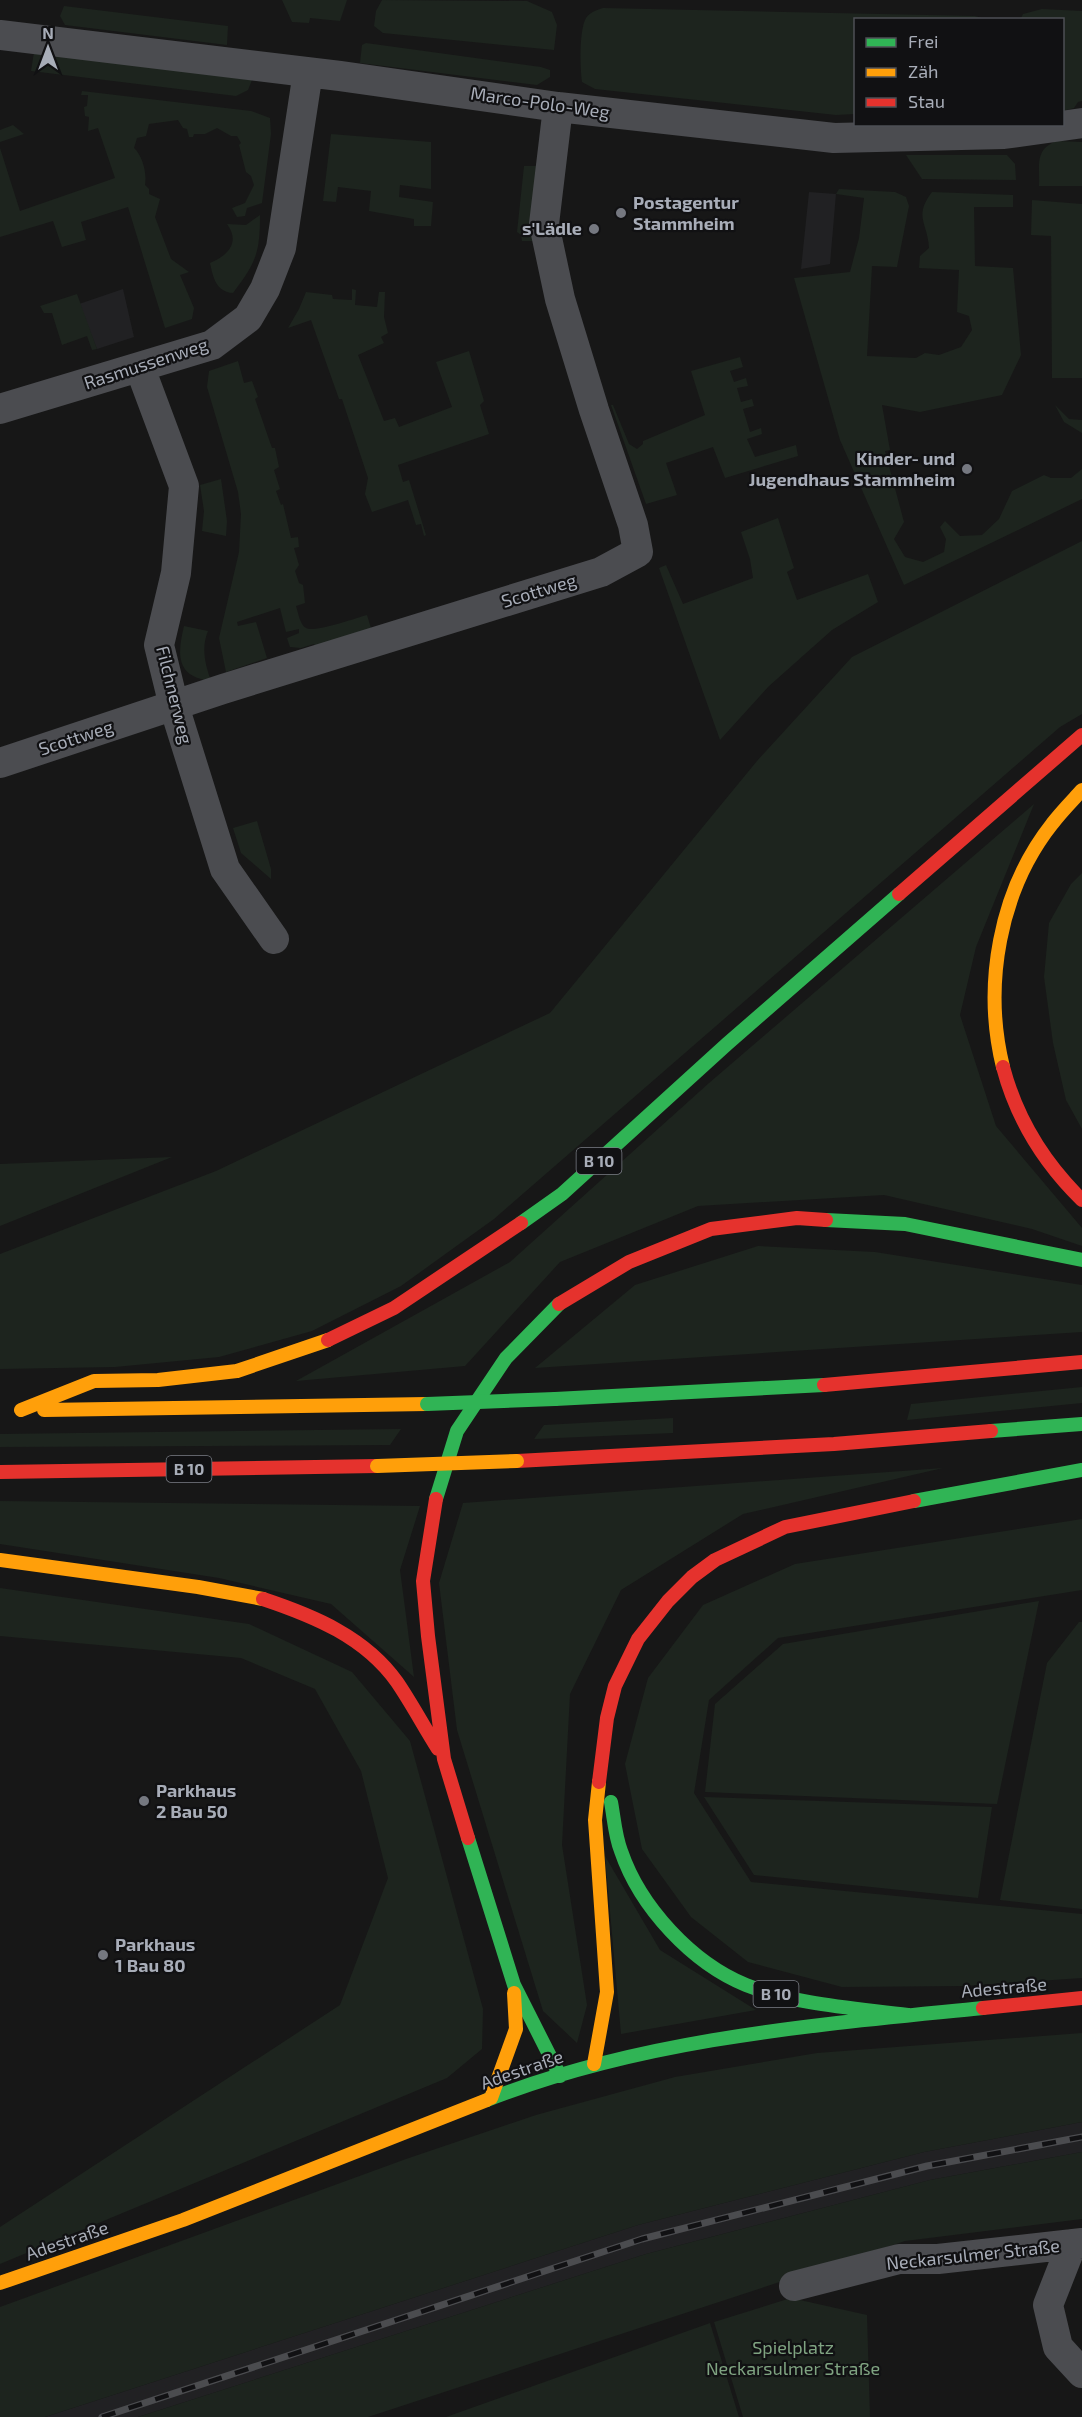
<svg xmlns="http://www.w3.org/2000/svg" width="1082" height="2417" font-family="'Exo 2',sans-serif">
  <rect width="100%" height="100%" fill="#171717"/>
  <path fill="#212123" d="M 809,192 L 836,194 L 830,264 L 801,269 Z
    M 123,289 L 134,337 L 97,349 L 79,304 Z
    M 1082,2122 L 1082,2152 L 930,2180 L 646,2254 L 138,2417 L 45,2417 L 638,2225 L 924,2152 Z"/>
  <path fill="#1d241e" d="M 282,0 L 347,0 L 340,21 L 310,18 L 309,23 L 292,22 Z
    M 382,0 L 527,1 L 552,12 L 557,25 L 554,50 L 383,33 L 374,26 L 376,11 Z
    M 64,6 L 228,26 L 227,45 L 65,25 L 60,16 Z
    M 603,8 L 975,16 L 985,19 L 856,20 L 855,114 L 836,115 L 595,89 L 582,82 C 580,68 579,30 586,18 C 590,12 597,10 603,8 Z
    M 1042,9 L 1082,11 L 1082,101 L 1078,102 L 1074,108 L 1063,111 L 1062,20 L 1020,20 L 1023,14 Z
    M 366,43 L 541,67 L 550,70 L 550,77 L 537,85 L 360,63 L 362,45 Z
    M 34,52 L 252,80 L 248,90 L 236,96 L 31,71 Z
    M 82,91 L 251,111 L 270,118 L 271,134 L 262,203 L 247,208 L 245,216 L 237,217 L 232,208 L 245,203 L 254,185 L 251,176 L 246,172 L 239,145 L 241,143 L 237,136 L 231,136 L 217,128 L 205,134 L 194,134 L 193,137 L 189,137 L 187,129 L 183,128 L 178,120 L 149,124 L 146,136 L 137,138 L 134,148 C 143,156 147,174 145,185 L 149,189 L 149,194 L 160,199 L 155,217 L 171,259 L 189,272 L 180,275 L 194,308 L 192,319 L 165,328 L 128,207 L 81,222 L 86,240 L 62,247 L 53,221 L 0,237 L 0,148 L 20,211 L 115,178 L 98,128 L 88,131 L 89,117 L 85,116 L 84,107 L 87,106 L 88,95 L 81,95 Z
    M 13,125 L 24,134 L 0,142 L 0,130 Z
    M 331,134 L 431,142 L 431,189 L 400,185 L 399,197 L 433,202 L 431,226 L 414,226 L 414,219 L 369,211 L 371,191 L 338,187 L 336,202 L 323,201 Z
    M 1057,141 L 1082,142 L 1082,186 L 1039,186 C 1040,166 1034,149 1057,141 Z
    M 906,155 L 1007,155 L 1015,164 L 1016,180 L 922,179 Z
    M 524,166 L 539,166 L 534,241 L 522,241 L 521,235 L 517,232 Z
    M 839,189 L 895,192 L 906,197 L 909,206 L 897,267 L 872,266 L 867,356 L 916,358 L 925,353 L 939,355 L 961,347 L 972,330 L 969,316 L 957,312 L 959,270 L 919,268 L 920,256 L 929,248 C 928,223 913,217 932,192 L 1013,195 L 1013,207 L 974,207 L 975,266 L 1013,268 L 1021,355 L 1002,395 L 920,412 L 882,405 L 890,450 L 885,451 L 904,522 L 894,539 L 905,557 L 923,562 L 944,552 L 946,539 L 940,527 L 945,521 L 960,536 L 982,535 L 999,519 L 1012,491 L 1044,475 L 1051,478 L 1071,478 L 1082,469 L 1082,499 L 904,585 L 840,440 L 794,278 L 850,272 L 859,238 L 864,198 L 836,194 Z
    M 1032,200 L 1082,204 L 1082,378 L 1052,378 L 1051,236 L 1031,235 Z
    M 260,215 C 260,253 256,263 233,293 C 216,292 213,277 210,263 C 227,256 241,243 227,224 L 246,225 Z
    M 352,289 L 356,290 L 355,305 L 377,307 L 379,292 L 385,292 L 384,317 L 388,333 L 381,337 L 384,343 L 358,355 L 384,421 L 395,418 L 399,427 L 452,407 L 436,362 L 469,351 L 484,401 L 480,405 L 489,434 L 398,465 L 403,482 L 409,480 L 426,535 L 424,536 L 421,524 L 416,525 L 408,500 L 372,512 L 365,494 L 368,478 L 342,399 L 339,399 L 311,320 L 288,328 L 299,309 L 306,292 L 332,295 L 333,299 L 352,300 Z
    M 77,294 L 97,349 L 92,350 L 87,336 L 62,345 L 52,313 L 44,313 L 40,306 Z
    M 740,357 L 743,367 L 730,371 L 734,382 L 746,378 L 748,386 L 737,388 L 741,402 L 752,399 L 754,406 L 743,409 L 750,432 L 761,428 L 762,434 L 747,439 L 755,457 L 796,445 L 798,456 L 725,478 L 713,447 L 666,463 L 677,495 L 646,504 L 611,405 L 613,405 L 629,444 L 637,449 L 643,444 L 643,441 L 705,415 L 691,371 Z
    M 238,361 L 244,383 L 252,381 L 258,397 L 255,399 L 272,448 L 275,448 L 279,467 L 274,470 L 280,489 L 276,491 L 281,505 L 283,504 L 291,538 L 298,537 L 299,547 L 294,548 L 299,565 L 295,571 L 299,583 L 303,585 L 305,603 L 296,606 C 298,612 300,625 306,628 C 314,633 356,618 367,615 L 371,628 L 315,647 L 314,644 L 301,648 L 290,647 L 287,638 L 299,633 L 299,629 L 286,632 L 280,608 L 237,622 L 238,626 L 256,622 L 267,658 L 226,672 L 219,638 L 239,552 L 241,514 L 238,492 L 207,387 L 209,371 Z
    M 1055,405 L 1069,419 L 1082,420 L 1082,433 L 1064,422 Z
    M 221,479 L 227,521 L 226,536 L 202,531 L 204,511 L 200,485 Z
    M 778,518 L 794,568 L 787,572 L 797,600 L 868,574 L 878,602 L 832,630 L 768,687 L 720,740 L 659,568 L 666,565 L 683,604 L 753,578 L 750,559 L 741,532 Z
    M 1082,541 L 1082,714 L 1060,727 L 494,1219 L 401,1286 L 312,1331 L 219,1357 L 115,1367 L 0,1369 L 0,1254 L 216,1171 L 550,1013 L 757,761 L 852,657 Z
    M 184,626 L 208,631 C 201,648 205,664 211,681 C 176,677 177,655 184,626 Z
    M 1034,804 L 976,947 L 960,1015 L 996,1126 L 1082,1228 L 1082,1246 L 1032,1229 L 884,1195 L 698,1206 L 560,1262 L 465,1366 L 296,1381 L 510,1262 L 709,1083 Z
    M 257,821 L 271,869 L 271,879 L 241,853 L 233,828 Z
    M 1082,873 L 1082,1129 L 1066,1100 L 1053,1043 L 1044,977 L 1049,923 L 1071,884 Z
    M 172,1157 L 0,1226 L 0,1164 Z
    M 758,1246 L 875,1252 L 1082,1285 L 1082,1332 L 535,1368 L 635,1285 Z
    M 1082,1387 L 1082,1403 L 907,1420 L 911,1404 Z
    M 673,1418 L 673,1433 L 534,1439 L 544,1425 Z
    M 401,1429 L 390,1445 L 0,1447 L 0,1434 Z
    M 943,1468 L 743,1514 L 621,1590 L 570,1694 L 562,1845 L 587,2005 L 577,2043 L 543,2011 L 457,1730 L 439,1583 L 463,1503 Z
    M 0,1501 L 420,1506 L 400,1570 L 414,1677 L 331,1604 L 219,1578 L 0,1544 Z
    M 1082,1519 L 1082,1590 L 778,1638 L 709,1700 L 694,1793 L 751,1882 L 1082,1914 L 1082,1978 L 964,1986 L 842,1987 L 748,1962 L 691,1917 L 642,1849 L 625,1764 L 648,1678 L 703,1605 L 795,1564 Z
    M 0,1588 L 249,1624 L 352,1672 L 410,1741 L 483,2009 L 482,2049 L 447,2078 L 0,2264 L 0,2227 L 340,2005 L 388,1878 L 361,1771 L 315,1689 L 241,1658 L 0,1636 Z
    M 1039,1601 L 997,1804 L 705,1792 L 715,1704 L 783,1644 Z
    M 1079,1622 L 1082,1622 L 1082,1909 L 1000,1900 L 1047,1663 Z
    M 704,1797 L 992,1807 L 978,1898 L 754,1875 Z
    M 605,1856 L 660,1950 L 756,2010 L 621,2034 Z
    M 1082,2033 L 1082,2122 L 924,2152 L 638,2225 L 45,2417 L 0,2417 L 0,2307 L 406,2159 L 536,2115 L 675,2077 L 817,2053 Z
    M 1082,2152 L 1082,2219 L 905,2241 L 368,2417 L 138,2417 L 646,2254 L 930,2180 Z
    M 791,2298 L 867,2315 L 870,2417 L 743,2417 L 714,2322 Z
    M 710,2323 L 739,2417 L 446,2417 Z"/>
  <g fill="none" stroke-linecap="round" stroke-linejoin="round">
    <path stroke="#4b4c50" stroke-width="30" d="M 0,35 L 340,76 L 558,107 L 834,138 L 1004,134 L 1082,123
      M 140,368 L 184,486 L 176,573 L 159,645 L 174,706 L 225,869 L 274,939
      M 0,409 L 212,345 L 248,318 L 265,289 L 281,248 L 308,72
      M 0,763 L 223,689 L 601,572 L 638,552 L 633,525 L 594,410 L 560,299 L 544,224 L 558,107
      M 1072,2244 L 1048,2305 L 1058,2347 L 1082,2373
      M 794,2286 L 899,2259 L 938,2259 L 1082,2243"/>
    <path stroke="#30b455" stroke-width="14" d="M 826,1220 L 905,1224 L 1082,1260
      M 521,1223 L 562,1194 L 727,1044 L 899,894
      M 555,1399 L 824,1385
      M 991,1431 L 1082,1424
      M 436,1499 L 457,1431 L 506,1358 L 559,1304
      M 914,1501 L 1082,1470
      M 611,1802 C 614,1818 615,1836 621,1851 C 640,1907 692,1963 746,1985 C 797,2005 854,2008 908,2015
      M 468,1838 L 514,1985 L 560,2076
      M 487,2100 C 645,2038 816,2025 983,2008"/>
    <path stroke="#ff9f0a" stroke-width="14" d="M 1003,1067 C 983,986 999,891 1052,824 C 1061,812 1072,801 1082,790
      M 21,1410 L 94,1381 L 158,1380 L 237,1371 L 328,1340
      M 44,1410 L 427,1404
      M 0,1560 L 198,1587 L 263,1599
      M 594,2064 L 607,1992 L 595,1820 L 599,1782
      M 491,2098 L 516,2029 L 514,1993
      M 0,2283 L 183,2220 L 487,2100"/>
    <path stroke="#e5322d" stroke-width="14" d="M 899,894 L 1082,735
      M 1003,1067 C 1017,1120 1043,1162 1082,1200
      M 559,1304 L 629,1262 L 711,1229 L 797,1218 L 826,1220
      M 328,1340 L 394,1308 L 521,1223
      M 824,1385 L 1082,1362
      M 517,1461 L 834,1444 L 991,1431
      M 0,1472 L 377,1466
      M 436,1499 L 423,1581 L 428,1636 L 444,1759 L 468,1838
      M 263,1599 C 314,1616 365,1637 397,1682 C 412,1704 424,1727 438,1749
      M 599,1782 L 607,1718 L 615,1686 L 638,1639 L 668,1601 L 692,1577 L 715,1560 L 785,1527 L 914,1501
      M 983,2008 L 1082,1998"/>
    <defs>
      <path id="rail" d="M 102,2417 L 642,2239 L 927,2166 L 1082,2137"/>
    </defs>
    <use href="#rail" stroke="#4b4c4f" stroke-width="7"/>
    <use href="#rail" stroke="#111113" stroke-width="4.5" stroke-dasharray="14" stroke-linecap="butt"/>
    <path stroke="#30b455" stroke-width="14" d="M 427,1404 L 555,1399"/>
    <path stroke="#ff9f0a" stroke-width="14" d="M 377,1466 L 517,1461"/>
  </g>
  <g fill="#757880" stroke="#111113" stroke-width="2">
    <circle cx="621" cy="213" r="6"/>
    <circle cx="594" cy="229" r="6"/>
    <circle cx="967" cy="469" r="6"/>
    <circle cx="144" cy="1801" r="6"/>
    <circle cx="103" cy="1955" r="6"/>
  </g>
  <g text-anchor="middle" stroke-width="4.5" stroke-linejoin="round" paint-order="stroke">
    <g fill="#111113" stroke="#7b7e86" stroke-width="1.5">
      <rect x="576.5" y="1148" width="45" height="26" rx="4.5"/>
      <rect x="166.5" y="1456" width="45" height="26" rx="4.5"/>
      <rect x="753.5" y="1981" width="45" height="26" rx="4.5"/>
    </g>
    <g font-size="16" font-weight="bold" fill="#a8adb8">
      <text x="599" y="1167">B 10</text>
      <text x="189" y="1475">B 10</text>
      <text x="776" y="2000">B 10</text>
    </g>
    <g font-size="18" fill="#a8adb8" stroke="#111113">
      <text transform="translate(540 103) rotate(8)" y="6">Marco-Polo-Weg</text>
      <text transform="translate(146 364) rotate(-18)" y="6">Rasmussenweg</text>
      <text transform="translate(539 591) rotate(-17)" y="6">Scottweg</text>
      <text transform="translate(174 695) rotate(76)" y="6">Filchnerweg</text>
      <text transform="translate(76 738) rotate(-18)" y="6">Scottweg</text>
      <text transform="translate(1004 1988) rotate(-5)" y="6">Adestraße</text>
      <text transform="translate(522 2070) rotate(-19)" y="6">Adestraße</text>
      <text transform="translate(67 2241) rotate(-19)" y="6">Adestraße</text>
      <text transform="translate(973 2255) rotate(-6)" y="6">Neckarsulmer Straße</text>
    </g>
    <g font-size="18" font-weight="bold" fill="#a8adb8" stroke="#111113" text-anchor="start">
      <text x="633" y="209">Postagentur<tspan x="633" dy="21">Stammheim</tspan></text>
      <text x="582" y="235" text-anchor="end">s'Lädle</text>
      <text x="955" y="465" text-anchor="end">Kinder- und<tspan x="955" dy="21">Jugendhaus Stammheim</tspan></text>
      <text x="156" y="1797">Parkhaus<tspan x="156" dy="21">2 Bau 50</tspan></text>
      <text x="115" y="1951">Parkhaus<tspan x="115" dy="21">1 Bau 80</tspan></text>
    </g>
    <g font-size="18" fill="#7fa381" stroke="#111113">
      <text x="793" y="2354">Spielplatz<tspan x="793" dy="21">Neckarsulmer Straße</tspan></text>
    </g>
  </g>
  <rect x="854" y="18" width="210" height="108" fill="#111113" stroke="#4d4f55" stroke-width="1.5"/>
  <rect x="866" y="38" width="30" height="9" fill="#30b455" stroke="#4d4f55" stroke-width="1.5"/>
  <text x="908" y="48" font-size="18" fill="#a8adb8">Frei</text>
  <rect x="866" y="68" width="30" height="9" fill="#ff9f0a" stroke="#4d4f55" stroke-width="1.5"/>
  <text x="908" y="78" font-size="18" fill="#a8adb8">Zäh</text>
  <rect x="866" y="98" width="30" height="9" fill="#e5322d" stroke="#4d4f55" stroke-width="1.5"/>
  <text x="908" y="108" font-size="18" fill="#a8adb8">Stau</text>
  <g transform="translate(48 48)" stroke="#111113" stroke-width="4.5" paint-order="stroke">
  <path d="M0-4.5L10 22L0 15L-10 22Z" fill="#a8adb8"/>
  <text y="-9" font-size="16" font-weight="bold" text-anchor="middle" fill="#a8adb8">N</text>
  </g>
</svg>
